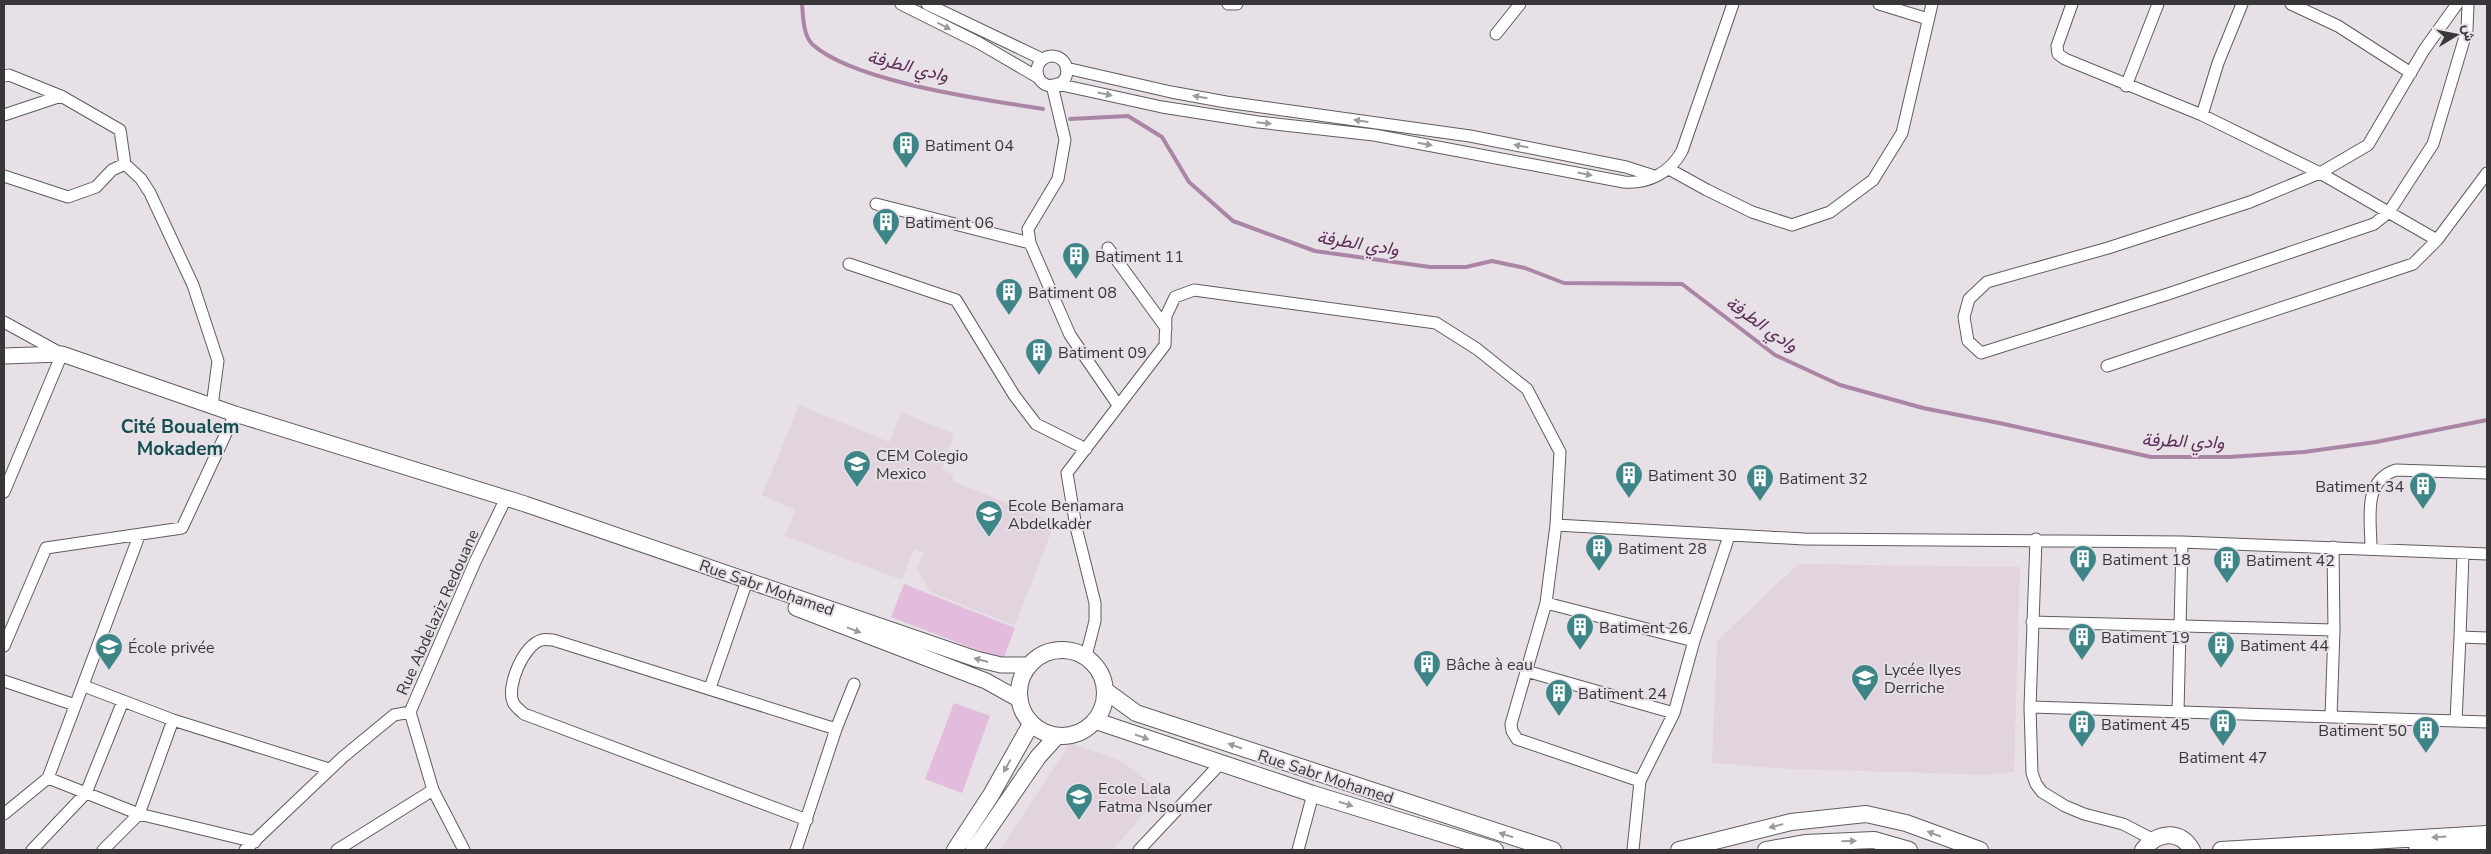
<svg xmlns="http://www.w3.org/2000/svg" width="2491" height="854" font-family="'Nunito Sans',Vazirmatn,sans-serif">
  <rect width="100%" height="100%" fill="#e7e0e6"/>
  <path fill="#e2d4df" d="M 799,405 L 889,442 L 902,412 L 954,434 L 942,469 L 954,475 L 952,481 L 1055,522 L 1015,626 L 930,592 L 917,569 L 923,553 L 914,549 L 902,580 L 785,536 L 795,510 L 762,495 Z
    M 1798,564 L 2020,567 L 2014,772 L 1984,775 L 1931,773 L 1789,769 L 1712,763 L 1717,641 Z
    M 1070,743 L 1121,761 L 1162,792 L 1113,850 L 1000,850 Z"/>
  <path fill="#e3bcdd" d="M 904,584 L 1015,628 L 1003,660 L 891,617 Z
    M 954,703 L 990,716 L 962,793 L 925,779 Z"/>
  <g fill="none" stroke-linecap="round" stroke-linejoin="round">
    <path stroke="#ab85a5" stroke-width="4" d="M 802,4 C 803,15 803,35 812,44 C 853,82 987,100 1043,109
      M 1070,119 L 1128,116 L 1162,137 L 1189,182 L 1233,221 L 1315,251 L 1430,267 L 1466,267 L 1492,261 L 1525,268 L 1564,283 L 1682,284 L 1775,355 L 1840,385 L 1923,408 L 2004,424 L 2151,457 L 2229,457 L 2304,452 L 2376,442 L 2487,420"/>
    <defs>
      <path id="minor" d="M 901,4 L 979,43 L 1039,78
        M 927,4 L 1042,59
        M 1228,4 L 1237,4
        M 1879,4 L 1928,19
        M 2072,4 L 2057,46 L 2058,54 L 2065,59 L 2202,115 L 2320,173 L 2368,145 L 2424,50 L 2457,4
        M 2291,4 L 2338,26 L 2411,73
        M 1496,34 L 1520,4
        M1037 71a15 15 0 1 1 30 0a15 15 0 1 1-30 0Z
        M 1066,68 L 1171,92 L 1226,102 L 1470,136 L 1626,167 L 1654,176
        M 4,76 L 9,75 L 61,96 L 120,130 L 125,164
        M 1057,84 L 1162,107 L 1258,122 L 1374,135 L 1624,182 C 1648,184 1670,173 1682,151 L 1733,4
        M 1052,85 L 1065,140 L 1058,179 L 1028,229 L 1030,243 L 1070,335 L 1118,405
        M 2126,86 L 2158,4
        M 4,115 L 61,96
        M 2202,115 L 2218,63 L 2242,4
        M 1669,169 L 1707,190 L 1752,212 L 1792,225 L 1830,212 L 1873,180 L 1902,133 L 1932,4
        M 4,176 L 68,197 L 96,187 L 112,170 L 125,164 L 141,179 L 150,193 L 193,285 L 218,361 L 212,406
        M 876,204 L 1030,243
        M 2437,240 L 2320,173 L 2250,202 L 2108,248 L 1987,282 L 1969,299 L 1964,317 L 1968,341 L 1981,353 L 2168,294 L 2374,224 L 2389,212 L 2433,144 L 2467,30 L 2468,4
        M 1108,248 L 1166,328
        M 849,264 L 956,300 L 1014,395 L 1036,424 L 1086,449
        M 4,322 L 62,354 L 4,492
        M 2107,366 L 2413,264 L 2437,240 L 2487,173
        M 1556,525 L 1804,539 L 2182,542 L 2487,554
        M 2036,539 L 2030,707 L 2032,773 L 2036,784 L 2042,792 L 2065,806 L 2084,814 L 2123,824 L 2152,839
        M 2371,548 C 2371,519 2362,481 2396,470 L 2487,473
        M 1546,603 L 1694,641
        M 2032,622 L 2334,630
        M 2460,637 L 2463,553
        M 4,646 L 46,548 L 182,528 L 235,414
        M 1086,656 L 1095,621 L 1095,603 L 1076,527 L 1067,473 L 1165,345 L 1166,316 L 1175,297 L 1194,290 L 1436,323 L 1477,349 L 1527,389 L 1560,452 L 1556,525 L 1546,603 L 1511,724 L 1512,731 L 1517,739 L 1640,781
        M 1526,671 L 1674,713
        M 4,681 L 75,705
        M 84,686 L 173,720 L 329,769
        M 710,688 L 747,581
        M 2030,707 L 2487,722
        M 2178,712 L 2182,542
        M 2331,717 L 2334,630 L 2333,547
        M 2456,721 L 2460,637 L 2487,638
        M 48,778 L 139,814 L 255,842
        M 4,814 L 48,778 L 139,536
        M 807,820 L 524,714 C 520,710 515,707 513,702 C 506,686 524,644 542,640 C 545,639 550,640 553,640 L 836,729
        M 32,850 L 86,793 L 123,701
        M 103,850 L 139,814 L 173,720
        M 245,850 L 343,757 L 394,715 L 410,712
        M 337,850 L 433,790
        M 464,850 L 433,790 L 410,712 L 475,562 L 506,498
        M 796,850 L 836,729 L 854,684
        M 1139,850 L 1220,764
        M 1298,850 L 1313,794
        M 1633,850 L 1640,781 L 1674,713 L 1694,641 L 1729,536"/>
      <path id="tertiary" d="M 4,356 L 62,354 L 235,414 L 525,504 L 976,659 L 1001,665 L 1029,665
        M 796,608 L 986,681 L 1020,700"/>
      <path id="secondary" d="M1019 693a43 43 0 1 1 86 0a43 43 0 1 1-86 0Z
        M 1106,691 L 1136,713 L 1553,850
        M 1096,721 L 1313,794 L 1495,850
        M 955,850 L 991,795 L 1031,724
        M 974,850 L 1038,757 L 1057,736
        M 1679,850 L 1791,822 L 1866,814 L 1906,823 L 1980,850
        M 1766,850 L 1805,843 L 1874,840 L 1909,850
        M 2143,850 C 2156,833 2179,828 2192,850
        M 2221,850 L 2487,834
        M 2417,850 L 2487,849"/>
    </defs>
    <use href="#minor" stroke="#615b60" stroke-width="13"/>
    <use href="#tertiary" stroke="#615b60" stroke-width="17"/>
    <use href="#secondary" stroke="#615b60" stroke-width="18"/>
    <use href="#minor" stroke="#fff" stroke-width="11"/>
    <use href="#tertiary" stroke="#fff" stroke-width="15"/>
    <use href="#secondary" stroke="#fff" stroke-width="16"/>
  </g>
  <defs><path id="oneway-solid" d="M-6-.8H1V-3.2L6.5 0L1 3.2V.8H-6Z" transform="scale(1.25)"/></defs>
  <g fill="#9c9a9c">
    <use href="#oneway-solid" transform="translate(944 26) rotate(27)"/>
    <use href="#oneway-solid" transform="translate(1105 94) rotate(12)"/>
    <use href="#oneway-solid" transform="translate(1200 97) rotate(-170)"/>
    <use href="#oneway-solid" transform="translate(1361 121) rotate(-172)"/>
    <use href="#oneway-solid" transform="translate(1264 123) rotate(6)"/>
    <use href="#oneway-solid" transform="translate(1425 144) rotate(10)"/>
    <use href="#oneway-solid" transform="translate(1521 146) rotate(-169)"/>
    <use href="#oneway-solid" transform="translate(1585 174) rotate(11)"/>
    <use href="#oneway-solid" transform="translate(854 630) rotate(21)"/>
    <use href="#oneway-solid" transform="translate(981 660) rotate(-165)"/>
    <use href="#oneway-solid" transform="translate(1142 737) rotate(19)"/>
    <use href="#oneway-solid" transform="translate(1235 746) rotate(-161)"/>
    <use href="#oneway-solid" transform="translate(1007 766) rotate(119)"/>
    <use href="#oneway-solid" transform="translate(1346 804) rotate(17)"/>
    <use href="#oneway-solid" transform="translate(1776 826) rotate(165)"/>
    <use href="#oneway-solid" transform="translate(1934 834) rotate(-159)"/>
    <use href="#oneway-solid" transform="translate(1506 835) rotate(-162)"/>
    <use href="#oneway-solid" transform="translate(2439 837) rotate(176)"/>
    <use href="#oneway-solid" transform="translate(1849 841) rotate(-2)"/>
  </g>
  <defs>
    <symbol id="building-pin" viewBox="-11 -11 22 30"><path d="M0 17L-7.5 6A9.5 9.5 0 1 1 7.5 6Z" fill="#3d8586" stroke="#e7e0e6"/><path d="M-4-6H4V6H1V3H-1V6H-4ZM-2.5-4.3h1.7v1.8h-1.7ZM.8-4.3h1.7v1.8H.8ZM-2.5-1h1.7V.8h-1.7ZM.8-1h1.7V.8H.8Z" fill="#fff"/></symbol>
    <symbol id="school-pin" viewBox="-11 -11 22 30"><path d="M0 17L-7.5 6A9.5 9.5 0 1 1 7.5 6Z" fill="#3d8586" stroke="#e7e0e6"/><path d="M0-5L7-2L0 1L-7-2ZM-4 1L0 2.5L4 1V4Q0 6-4 4Z" fill="#fff"/></symbol>
    <symbol id="university-pin" viewBox="-11 -11 22 30"><path d="M0 17L-7.5 6A9.5 9.5 0 1 1 7.5 6Z" fill="#3d8586" stroke="#e7e0e6"/><path d="M0-5L7-2L0 1L-7-2ZM-4 1L0 2.5L4 1V4Q0 6-4 4Z" fill="#fff"/></symbol>
  </defs>
  <g fill-rule="evenodd">
    <use href="#building-pin" x="890" y="129" width="32" height="43"/>
    <use href="#building-pin" x="870" y="206" width="32" height="43"/>
    <use href="#building-pin" x="1060" y="240" width="32" height="43"/>
    <use href="#building-pin" x="993" y="276" width="32" height="43"/>
    <use href="#building-pin" x="1023" y="336" width="32" height="43"/>
    <use href="#school-pin" x="841" y="448" width="32" height="43"/>
    <use href="#building-pin" x="1613" y="459" width="32" height="43"/>
    <use href="#building-pin" x="1744" y="462" width="32" height="43"/>
    <use href="#building-pin" x="2407" y="470" width="32" height="43"/>
    <use href="#school-pin" x="973" y="498" width="32" height="43"/>
    <use href="#building-pin" x="1583" y="532" width="32" height="43"/>
    <use href="#building-pin" x="2067" y="543" width="32" height="43"/>
    <use href="#building-pin" x="2211" y="544" width="32" height="43"/>
    <use href="#building-pin" x="1564" y="611" width="32" height="43"/>
    <use href="#building-pin" x="2066" y="621" width="32" height="43"/>
    <use href="#building-pin" x="2205" y="629" width="32" height="43"/>
    <use href="#university-pin" x="93" y="631" width="32" height="43"/>
    <use href="#building-pin" x="1411" y="648" width="32" height="43"/>
    <use href="#school-pin" x="1849" y="662" width="32" height="43"/>
    <use href="#building-pin" x="1543" y="677" width="32" height="43"/>
    <use href="#building-pin" x="2207" y="707" width="32" height="43"/>
    <use href="#building-pin" x="2066" y="708" width="32" height="43"/>
    <use href="#building-pin" x="2410" y="714" width="32" height="43"/>
    <use href="#school-pin" x="1063" y="781" width="32" height="43"/>
  </g>
  <g text-anchor="middle" stroke-width="4" stroke-linejoin="round" paint-order="stroke">
    <g font-size="16" fill="#383638" stroke="#e7e0e6" text-anchor="start">
      <text x="925" y="151">Batiment 04</text>
      <text x="905" y="228">Batiment 06</text>
      <text x="1095" y="262">Batiment 11</text>
      <text x="1028" y="298">Batiment 08</text>
      <text x="1058" y="358">Batiment 09</text>
      <text x="876" y="461">CEM Colegio<tspan x="876" dy="18">Mexico</tspan></text>
      <text x="1648" y="481">Batiment 30</text>
      <text x="1779" y="484">Batiment 32</text>
      <text x="2404" y="492" text-anchor="end">Batiment 34</text>
      <text x="1008" y="511">Ecole Benamara<tspan x="1008" dy="18">Abdelkader</tspan></text>
      <text x="1618" y="554">Batiment 28</text>
      <text x="2102" y="565">Batiment 18</text>
      <text x="2246" y="566">Batiment 42</text>
      <text x="1599" y="633">Batiment 26</text>
      <text x="2101" y="643">Batiment 19</text>
      <text x="2240" y="651">Batiment 44</text>
      <text x="128" y="653">École privée</text>
      <text x="1446" y="670">Bâche à eau</text>
      <text x="1884" y="675">Lycée Ilyes<tspan x="1884" dy="18">Derriche</tspan></text>
      <text x="1578" y="699">Batiment 24</text>
      <text x="2101" y="730">Batiment 45</text>
      <text x="2407" y="736" text-anchor="end">Batiment 50</text>
      <text x="2223" y="763" text-anchor="middle">Batiment 47</text>
      <text x="1098" y="794">Ecole Lala<tspan x="1098" dy="18">Fatma Nsoumer</tspan></text>
    </g>
    <g font-size="16" fill="#383638" stroke="#e7e0e6">
      <text transform="translate(767 587) rotate(19)" y="6">Rue Sabr Mohamed</text>
      <text transform="translate(437 612) rotate(-66)" y="6">Rue Abdelaziz Redouane</text>
      <text transform="translate(1326 776) rotate(18)" y="6">Rue Sabr Mohamed</text>
    </g>
    <g font-size="18" font-style="italic" fill="#5e2d58" stroke="#e7e0e6">
      <text transform="translate(908 66) rotate(14)" y="6">وادي الطرفة</text>
      <text transform="translate(1358 243) rotate(9)" y="6">وادي الطرفة</text>
      <text transform="translate(1762 324) rotate(35)" y="6">وادي الطرفة</text>
      <text transform="translate(2183 441) rotate(2)" y="6">وادي الطرفة</text>
    </g>
    <g font-size="19" font-weight="bold" fill="#125051" stroke="#e7e0e6">
      <text x="180" y="433">Cité Boualem<tspan x="180" dy="22">Mokadem</tspan></text>
    </g>
  </g>
  <rect width="2491" height="854" fill="none" stroke="#383638" stroke-width="10"/>
  <g transform="translate(2456 35) rotate(80)" stroke="#e7e0e6" stroke-width="4" paint-order="stroke">
  <path d="M0-4L9 19L0 12L-9 19Z" fill="#383638"/>
  <text y="-8" font-size="14" font-weight="bold" text-anchor="middle" fill="#383638">ش</text>
  </g>
</svg>
